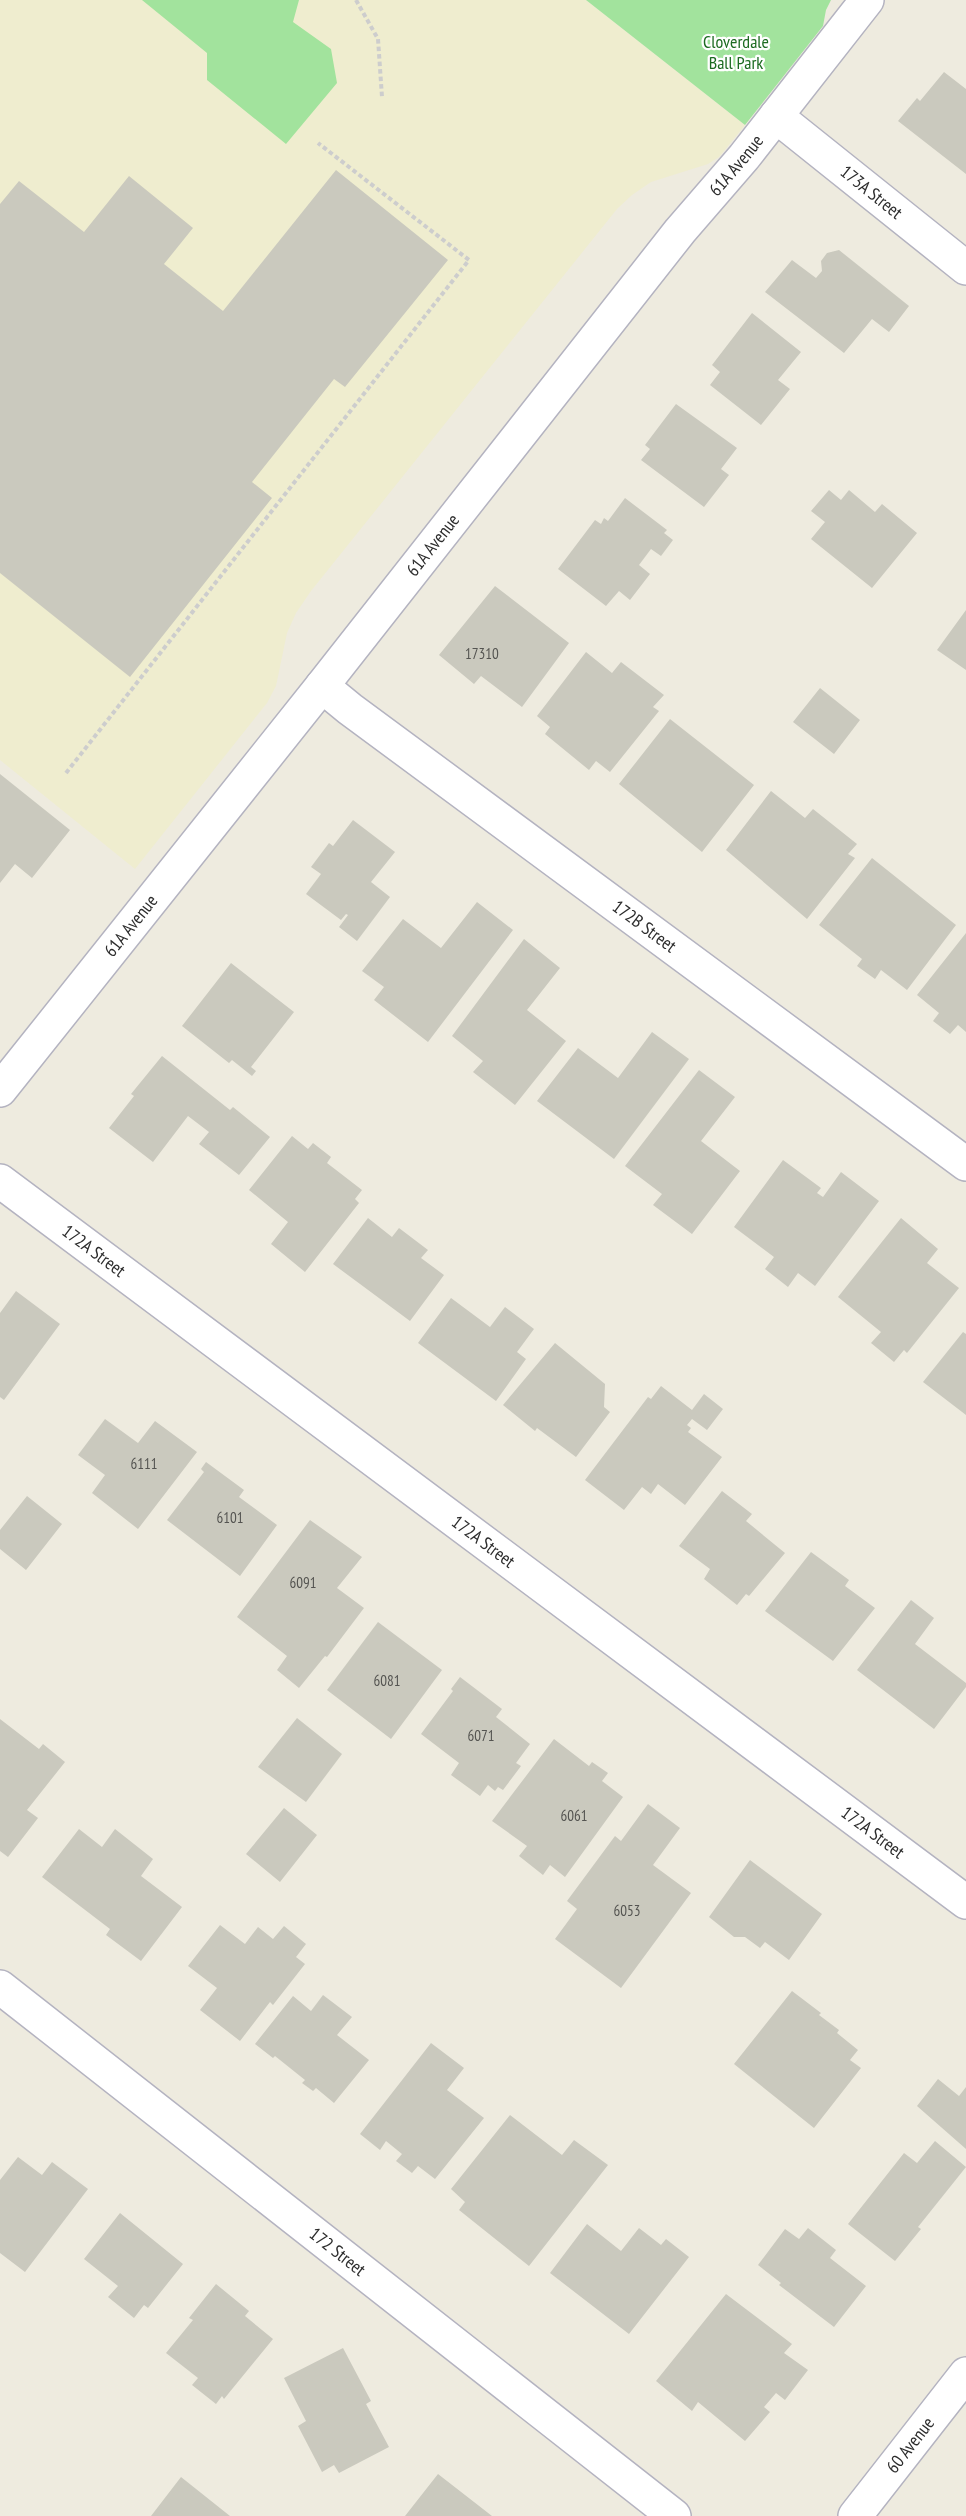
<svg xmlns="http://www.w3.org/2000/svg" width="966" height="2516" font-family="'PT Sans Narrow',sans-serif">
  <rect width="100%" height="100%" fill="#eeebdf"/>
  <path fill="#efedcf" d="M 0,0 L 586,0 L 745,125 L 719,157 L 708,164 L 651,182 L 632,195 L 617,209 L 311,591 L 296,613 L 287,633 L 276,686 L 267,703 L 135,869 L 0,760 Z"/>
  <path fill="#a2e39d" d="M 142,0 L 299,0 L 293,22 L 331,49 L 337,83 L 286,144 L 207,80 L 207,53 Z
    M 586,0 L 831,0 L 826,10 L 823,26 L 745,125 Z"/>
  <path fill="#cac9be" d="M 944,72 L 966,89 L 966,174 L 898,121 L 917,98 L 920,101 Z
    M 336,170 L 448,260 L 345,387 L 334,379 L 252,482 L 272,498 L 130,677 L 0,573 L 0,204 L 19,181 L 84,232 L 129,176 L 193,228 L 164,264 L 223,311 Z
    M 839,250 L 909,306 L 889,332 L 872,319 L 844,353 L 765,292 L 792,260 L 816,278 L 822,271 L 821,261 L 827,253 Z
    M 752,313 L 801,352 L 778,380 L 790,389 L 761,425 L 710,385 L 720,372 L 712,365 Z
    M 676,404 L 737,448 L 721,469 L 729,475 L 704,507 L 641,460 L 650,449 L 645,445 Z
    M 829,490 L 841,500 L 849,490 L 875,512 L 882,504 L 917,533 L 872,588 L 811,539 L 825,522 L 811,511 Z
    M 625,498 L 667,530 L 664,533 L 673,540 L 661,556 L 651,549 L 639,565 L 650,574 L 630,600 L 619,591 L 606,606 L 558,569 L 595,520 L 601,524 L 604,518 L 608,521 Z
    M 495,586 L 569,643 L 522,707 L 481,676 L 474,684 L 439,655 Z
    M 966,610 L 966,670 L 937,650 Z
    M 586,652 L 612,673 L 621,662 L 664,695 L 653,707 L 659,711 L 610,772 L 596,761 L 589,770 L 545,734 L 550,727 L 537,716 Z
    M 820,688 L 860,720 L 834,754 L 793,722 Z
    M 670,719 L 754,785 L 702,852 L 619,784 Z
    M 0,774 L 70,830 L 32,878 L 15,864 L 0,883 Z
    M 771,791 L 805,818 L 813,809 L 857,844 L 848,854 L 855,858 L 807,919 L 726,850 Z
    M 353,820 L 395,852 L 371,882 L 390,897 L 357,941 L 339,927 L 348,915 L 346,914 L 341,920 L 306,894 L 321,874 L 311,867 L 329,843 L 333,846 Z
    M 872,858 L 956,925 L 907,990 L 881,970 L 875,979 L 857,966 L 862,959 L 819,925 Z
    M 477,902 L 513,930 L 428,1042 L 374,1000 L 384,987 L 362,971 L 403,919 L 441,948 Z
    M 966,933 L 966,1032 L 958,1025 L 950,1034 L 933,1021 L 939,1013 L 917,995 Z
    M 524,939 L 560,968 L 527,1010 L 566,1041 L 515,1105 L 473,1072 L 483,1061 L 452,1036 Z
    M 231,963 L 294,1012 L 251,1067 L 256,1071 L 252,1076 L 232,1060 L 229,1063 L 182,1026 Z
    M 652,1032 L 689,1059 L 614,1159 L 537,1101 L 578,1048 L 618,1078 Z
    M 162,1056 L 230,1110 L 233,1107 L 270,1137 L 239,1175 L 199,1144 L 209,1132 L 188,1116 L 153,1162 L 109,1128 L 134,1096 L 131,1094 Z
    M 699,1070 L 735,1097 L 701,1141 L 740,1171 L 692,1234 L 653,1205 L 662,1194 L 625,1166 Z
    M 292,1136 L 308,1149 L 313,1143 L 331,1157 L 327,1163 L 362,1190 L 355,1199 L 359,1203 L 305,1272 L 271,1244 L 288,1222 L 249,1190 Z
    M 783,1160 L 821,1188 L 817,1193 L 823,1197 L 841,1172 L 879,1201 L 815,1286 L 798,1273 L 788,1287 L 765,1269 L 774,1257 L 734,1227 Z
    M 368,1218 L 392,1237 L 399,1228 L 428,1250 L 421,1258 L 444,1275 L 410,1321 L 333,1264 Z
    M 901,1218 L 938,1249 L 927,1263 L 959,1288 L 907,1353 L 904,1350 L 894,1362 L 871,1343 L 881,1332 L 838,1297 Z
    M 16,1291 L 60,1324 L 4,1400 L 0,1397 L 0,1313 Z
    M 451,1298 L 490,1327 L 505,1307 L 534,1329 L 517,1352 L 526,1359 L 496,1401 L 418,1343 Z
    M 963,1332 L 966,1334 L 966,1415 L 923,1382 Z
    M 555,1343 L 605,1384 L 604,1407 L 610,1412 L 576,1457 L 537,1428 L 535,1431 L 503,1405 Z
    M 661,1386 L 692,1410 L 704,1394 L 723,1409 L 707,1430 L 692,1419 L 687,1425 L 691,1428 L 688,1432 L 722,1457 L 685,1505 L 658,1484 L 651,1494 L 642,1487 L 624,1510 L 585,1480 L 648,1397 L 651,1399 Z
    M 105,1419 L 138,1443 L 155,1421 L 197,1452 L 138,1529 L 92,1493 L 105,1475 L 78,1455 Z
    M 206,1462 L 244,1490 L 239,1497 L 277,1525 L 240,1576 L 167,1520 L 204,1472 L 201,1469 Z
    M 722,1491 L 752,1514 L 746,1521 L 785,1553 L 749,1596 L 746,1594 L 737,1605 L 704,1579 L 710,1569 L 679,1546 Z
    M 27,1496 L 62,1524 L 26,1570 L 0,1549 L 0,1530 Z
    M 310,1520 L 362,1557 L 337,1588 L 364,1608 L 327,1657 L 325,1656 L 299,1688 L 277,1670 L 287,1656 L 237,1617 Z
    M 811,1552 L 849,1580 L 845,1586 L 875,1608 L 833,1661 L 765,1611 Z
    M 911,1600 L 934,1618 L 915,1644 L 966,1683 L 966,1687 L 934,1729 L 857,1670 Z
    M 378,1622 L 442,1670 L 391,1739 L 327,1690 Z
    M 460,1677 L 502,1709 L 496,1717 L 530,1744 L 516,1763 L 521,1766 L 503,1790 L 498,1787 L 495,1791 L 488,1785 L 480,1796 L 451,1775 L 459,1763 L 421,1734 L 453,1691 L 451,1689 Z
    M 297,1718 L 342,1754 L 306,1802 L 258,1767 Z
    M 0,1719 L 39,1749 L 43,1744 L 65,1762 L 27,1810 L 38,1818 L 8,1857 L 0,1851 Z
    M 554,1739 L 589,1766 L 592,1762 L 608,1773 L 602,1781 L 623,1797 L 565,1877 L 550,1865 L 543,1875 L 519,1856 L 527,1846 L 492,1821 Z
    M 648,1804 L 680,1828 L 653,1865 L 691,1893 L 621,1988 L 555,1939 L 577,1909 L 567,1901 L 615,1836 L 621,1841 Z
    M 284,1808 L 317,1835 L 280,1882 L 246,1854 Z
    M 79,1829 L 102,1847 L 115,1829 L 153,1859 L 141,1876 L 182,1907 L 141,1961 L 106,1935 L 110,1929 L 42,1877 Z
    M 750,1860 L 822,1914 L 789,1960 L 765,1942 L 760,1948 L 745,1937 L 734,1937 L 709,1917 Z
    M 220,1925 L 245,1944 L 258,1927 L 273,1939 L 284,1926 L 306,1944 L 296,1957 L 305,1964 L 273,2005 L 270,2002 L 240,2041 L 200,2010 L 217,1988 L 188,1966 Z
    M 792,1991 L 821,2013 L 819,2015 L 839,2030 L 837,2033 L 858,2050 L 850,2060 L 861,2068 L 814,2128 L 734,2064 Z
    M 323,1995 L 352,2017 L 337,2035 L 369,2060 L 334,2103 L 316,2088 L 313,2091 L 302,2083 L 305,2080 L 275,2056 L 273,2058 L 255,2044 L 293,1996 L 311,2011 Z
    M 431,2043 L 464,2068 L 447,2090 L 484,2118 L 435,2179 L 418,2166 L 412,2173 L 396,2161 L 402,2154 L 386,2141 L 380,2150 L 360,2134 Z
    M 938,2079 L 959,2096 L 966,2087 L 966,2149 L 917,2106 Z
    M 510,2115 L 562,2155 L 574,2140 L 608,2165 L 529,2266 L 459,2210 L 465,2202 L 451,2189 Z
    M 935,2141 L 966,2167 L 918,2227 L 921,2229 L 895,2261 L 848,2224 L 904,2153 L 917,2163 Z
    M 18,2157 L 42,2175 L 52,2162 L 88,2189 L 25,2272 L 0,2253 L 0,2180 Z
    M 120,2213 L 183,2264 L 148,2308 L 144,2305 L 134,2318 L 108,2297 L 118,2286 L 84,2259 Z
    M 587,2224 L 621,2251 L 639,2228 L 661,2245 L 666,2239 L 689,2257 L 629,2334 L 550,2273 Z
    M 808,2228 L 836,2250 L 830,2258 L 866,2286 L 834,2327 L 779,2285 L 781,2283 L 758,2265 L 785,2229 L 799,2239 Z
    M 216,2284 L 249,2311 L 245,2316 L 273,2339 L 224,2399 L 222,2396 L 216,2404 L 192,2385 L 198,2378 L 166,2353 L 193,2320 L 189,2318 Z
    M 726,2294 L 792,2344 L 784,2353 L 808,2370 L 785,2400 L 776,2393 L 764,2407 L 770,2412 L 745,2441 L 698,2402 L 692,2411 L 656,2381 Z
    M 343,2348 L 371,2401 L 366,2404 L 389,2447 L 339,2473 L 334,2465 L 322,2472 L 298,2426 L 306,2421 L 284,2378 Z
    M 438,2474 L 492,2516 L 405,2516 Z
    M 181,2477 L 230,2516 L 151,2516 Z"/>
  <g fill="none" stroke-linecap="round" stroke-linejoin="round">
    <defs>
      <g id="street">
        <path id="s1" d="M 776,116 L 966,268"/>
        <path id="s2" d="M 322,686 L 350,709 L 966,1164"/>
        <path id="s3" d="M 0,1090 L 322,686 L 680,231 L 744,157 L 867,0"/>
        <path id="s4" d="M 0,1181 L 966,1902"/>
      </g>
      <g id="secondary">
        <path id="s5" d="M 0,1987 L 674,2516"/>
        <path id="s6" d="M 855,2516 L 966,2374"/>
      </g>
    </defs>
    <use href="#street" stroke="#b4b3c0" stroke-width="36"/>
    <use href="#secondary" stroke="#b4b3c0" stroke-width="36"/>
    <path stroke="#cdcdcd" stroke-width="4" stroke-dasharray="4.5 3" stroke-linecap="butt" d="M 356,0 L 378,39 L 382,97
      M 66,773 L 469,260 L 318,143"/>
    <use href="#street" stroke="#fff" stroke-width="33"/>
    <use href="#secondary" stroke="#fff" stroke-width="33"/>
  </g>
  <g text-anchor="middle" stroke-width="4.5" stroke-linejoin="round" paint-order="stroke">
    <g font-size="15" fill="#545451">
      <text x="482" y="659">17310</text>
      <text x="144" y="1469">6111</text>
      <text x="230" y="1523">6101</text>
      <text x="303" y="1588">6091</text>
      <text x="387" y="1686">6081</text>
      <text x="481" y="1741">6071</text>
      <text x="574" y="1821">6061</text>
      <text x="627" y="1916">6053</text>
    </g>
    <g font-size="18" fill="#1c6b21" stroke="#fff">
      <text x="736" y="48">Cloverdale<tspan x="736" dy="21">Ball Park</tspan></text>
    </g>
    <g font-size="18" fill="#2d2d2d" stroke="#fff">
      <text dy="6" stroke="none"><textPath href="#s3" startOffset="1182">61A Avenue</textPath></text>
      <text dy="6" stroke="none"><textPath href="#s1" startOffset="122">173A Street</textPath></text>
      <text dy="6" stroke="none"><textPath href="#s3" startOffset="696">61A Avenue</textPath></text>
      <text dy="6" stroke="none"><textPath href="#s3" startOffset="210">61A Avenue</textPath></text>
      <text dy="6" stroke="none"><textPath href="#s2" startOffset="402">172B Street</textPath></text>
      <text dy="6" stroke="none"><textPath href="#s4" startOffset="117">172A Street</textPath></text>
      <text dy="6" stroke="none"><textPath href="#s4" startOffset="603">172A Street</textPath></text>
      <text dy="6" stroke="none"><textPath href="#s4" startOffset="1089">172A Street</textPath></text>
      <text dy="6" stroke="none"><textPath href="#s5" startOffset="429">172 Street</textPath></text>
      <text dy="6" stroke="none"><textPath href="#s6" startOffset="90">60 Avenue</textPath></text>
    </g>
  </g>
</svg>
